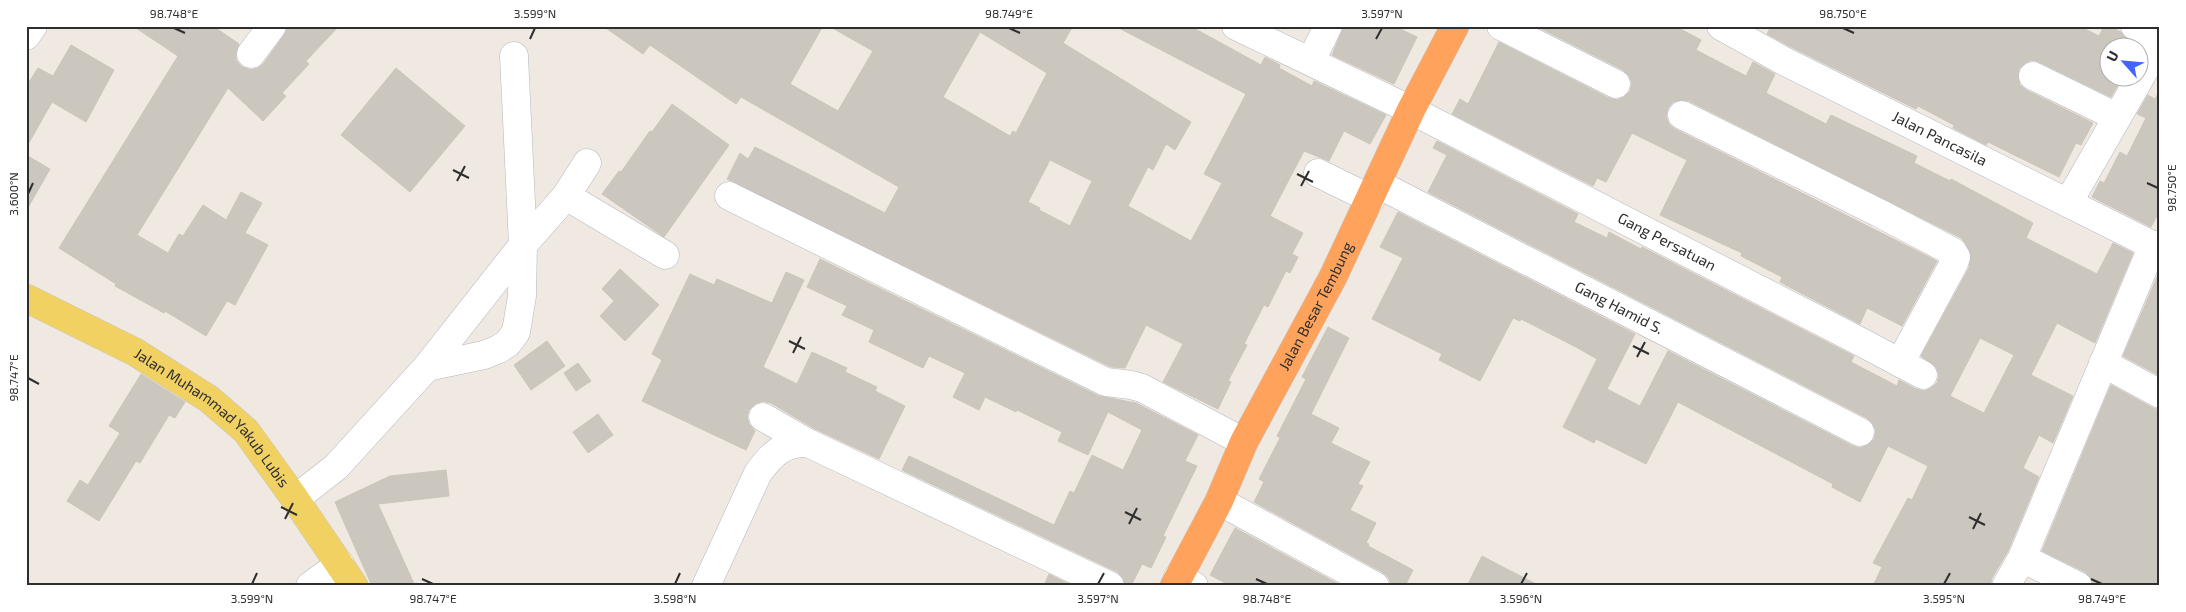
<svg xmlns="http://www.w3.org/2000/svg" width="2186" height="612" font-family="'Exo 2',sans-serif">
  <rect width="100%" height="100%" fill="#efe9e1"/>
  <path fill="#cbc7bf" stroke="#cbc5ba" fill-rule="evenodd" d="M 133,26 L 213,26 L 239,44 L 236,52 L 236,60 L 241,66 L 250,70 L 258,68 L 264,63 L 284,35 L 287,26 L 339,26 L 306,61 L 309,64 L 282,93 L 286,96 L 263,121 L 228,88 L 137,235 L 168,253 L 179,234 L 183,236 L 203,205 L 226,220 L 241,192 L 262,203 L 245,233 L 268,245 L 235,305 L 227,301 L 206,336 L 165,311 L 164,313 L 115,286 L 116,284 L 59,248 L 178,56 Z
    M 603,26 L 823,26 L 790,84 L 838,111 L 873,51 L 829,26 L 1073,26 L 1063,43 L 1191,122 L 1175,150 L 1166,144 L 1153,170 L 1148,167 L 1128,206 L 1191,241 L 1222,183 L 1204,174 L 1246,94 L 1115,26 L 1190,26 L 1261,65 L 1265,57 L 1280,65 L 1279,68 L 1312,86 L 1314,81 L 1386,115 L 1370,144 L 1344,131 L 1329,161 L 1304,151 L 1270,216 L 1303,233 L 1292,254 L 1298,257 L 1290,273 L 1286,271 L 1268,307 L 1264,305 L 1244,344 L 1247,345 L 1228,381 L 1231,382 L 1218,409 L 1163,382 L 1183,344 L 1146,325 L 1125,368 L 1111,367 L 727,179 L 740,153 L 748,159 L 755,147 L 885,213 L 899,187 L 741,97 L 736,104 L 650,45 L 643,54 ZM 980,32 L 1047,73 L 1016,133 L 1013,131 L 1010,136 L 943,97 ZM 1050,160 L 1092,181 L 1070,226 L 1039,210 L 1040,208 L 1028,202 Z
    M 1344,26 L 1394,26 L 1417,37 L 1394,84 L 1332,55 Z
    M 1536,26 L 1675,26 L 1701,40 L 1696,50 L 1746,76 L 1753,62 L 1775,74 L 1766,93 L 1826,124 L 1831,115 L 1917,156 L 1914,163 L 1950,181 L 1951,179 L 2033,223 L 2026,238 L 2097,274 L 2113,243 L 2133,253 L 2095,343 L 2057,323 L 2031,375 L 2073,396 L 2053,443 L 2039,435 L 2023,468 L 2039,477 L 2008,551 L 1992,578 L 1990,586 L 1873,586 L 1882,567 L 1873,563 L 1908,498 L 1912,500 L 1928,466 L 1888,446 L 1860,502 L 1832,487 L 1833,484 L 1678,402 L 1646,464 L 1596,439 L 1594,443 L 1563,427 L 1597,359 L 1576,347 L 1521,319 L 1520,321 L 1513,318 L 1480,381 L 1439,360 L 1442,354 L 1372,319 L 1403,258 L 1380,247 L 1398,212 L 1635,334 L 1607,389 L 1640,406 L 1668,351 L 1853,446 L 1860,448 L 1868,445 L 1874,439 L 1876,431 L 1873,424 L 1867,418 L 1428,192 L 1447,155 L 1433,148 L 1437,141 L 1578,214 L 1574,222 L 1607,238 L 1609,232 L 1641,249 L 1642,247 L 1854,356 L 1851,362 L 1897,386 L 1899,380 L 1916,389 L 1924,391 L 1931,388 L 1937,383 L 1939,375 L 1936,367 L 1921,356 L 1969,268 L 1971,255 L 1966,244 L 1961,238 L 1689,101 L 1681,100 L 1673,102 L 1668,108 L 1666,116 L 1669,124 L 1675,129 L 1937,261 L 1902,326 L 1867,308 L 1860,324 L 1780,282 L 1782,277 L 1741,256 L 1742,253 L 1660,215 L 1687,160 L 1632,133 L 1606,182 L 1597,178 L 1593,186 L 1452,114 L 1460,99 L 1468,104 L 1499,42 L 1609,98 L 1617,100 L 1624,97 L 1630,91 L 1632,83 L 1629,76 L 1623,70 ZM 1980,338 L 2014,355 L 1984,413 L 1950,396 Z
    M 1771,26 L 2079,26 L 2099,36 L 2104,26 L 2109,26 L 2121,32 L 2129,41 L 2125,48 L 2108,48 L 2108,78 L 2122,78 L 2111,97 L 2039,62 L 2032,60 L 2025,63 L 2019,69 L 2018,78 L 2020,85 L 2026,90 L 2093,123 L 2081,145 L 2076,143 L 2059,177 L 1988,142 L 1986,145 L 1953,128 L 1954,125 L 1918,106 L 1916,109 L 1789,46 L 1767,34 Z
    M 71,45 L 114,70 L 86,122 L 52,102 L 26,148 L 26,87 L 38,68 L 53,76 Z
    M 396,68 L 465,126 L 410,192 L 341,135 Z
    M 2160,90 L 2160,210 L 2151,227 L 2092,197 L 2100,181 L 2104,183 L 2120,152 L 2127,156 L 2146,118 L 2137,114 L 2148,95 L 2155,99 Z
    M 672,104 L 729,145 L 664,237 L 602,194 L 619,171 L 621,172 L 650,131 L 652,132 Z
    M 26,155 L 50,169 L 26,211 Z
    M 820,259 L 1099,396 L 1136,403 L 1198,435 L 1185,461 L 1197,466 L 1163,536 L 1166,537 L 1151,568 L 1142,564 L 1131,586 L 1125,586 L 1123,578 L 1117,572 L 902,470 L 909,456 L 1054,525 L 1070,491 L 1074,493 L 1092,455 L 1123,470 L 1142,430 L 1108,412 L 1088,455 L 1058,441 L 1062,432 L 1017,410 L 1016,412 L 985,397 L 979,410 L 953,397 L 965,373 L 929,356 L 923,368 L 869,342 L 874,330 L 842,315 L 847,306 L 807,287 Z
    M 620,269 L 659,305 L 625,341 L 600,316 L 614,301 L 602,289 Z
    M 786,272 L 804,280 L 763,367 L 797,384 L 812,352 L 847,368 L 845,372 L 877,387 L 875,391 L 905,406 L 879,459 L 815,429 L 771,403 L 763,401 L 755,404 L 749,410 L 747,417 L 749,424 L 755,431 L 746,450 L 642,401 L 662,360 L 652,354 L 690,274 L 714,285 L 717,279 L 772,303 Z
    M 2158,275 L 2160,276 L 2160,376 L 2123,356 Z
    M 1328,327 L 1349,338 L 1311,414 L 1339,428 L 1331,443 L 1370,462 L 1358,484 L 1363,486 L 1350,510 L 1376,523 L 1366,543 L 1369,544 L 1368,546 L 1413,570 L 1405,586 L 1391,586 L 1389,578 L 1382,572 L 1254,502 L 1264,482 L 1259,479 L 1280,438 L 1277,436 L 1306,379 L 1302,377 Z
    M 547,341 L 565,366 L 531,390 L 514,365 Z
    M 578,363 L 591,381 L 576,391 L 564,373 Z
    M 141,374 L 185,402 L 175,418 L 169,415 L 140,463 L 136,461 L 99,521 L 67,501 L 80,480 L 88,485 L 120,433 L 109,426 Z
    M 2111,385 L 2153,408 L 2160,410 L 2160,586 L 2094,586 L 2091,578 L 2085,572 L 2042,551 Z
    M 598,414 L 613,435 L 588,453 L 573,432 Z
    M 446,470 L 449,496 L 378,504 L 415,586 L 372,586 L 335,502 L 390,476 Z
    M 1235,528 L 1342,586 L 1231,586 L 1210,575 Z
    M 1482,556 L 1499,565 L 1540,586 L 1467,586 Z
    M 1049,574 L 1073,586 L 1044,586 Z"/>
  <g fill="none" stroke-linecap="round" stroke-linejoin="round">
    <defs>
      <g id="minor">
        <path id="s1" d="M 1236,26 L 1411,110 L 1861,342 L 1923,375"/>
        <path d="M 1501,26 L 1616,84"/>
        <path id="s2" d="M 1721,26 L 1782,60 L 2160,249"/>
        <path d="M 2135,26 L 2160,42"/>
        <path d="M 26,36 L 33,26"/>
        <path d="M 251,54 L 272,26"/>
        <path d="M 1311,61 L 1328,26"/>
        <path d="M 2033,76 L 2117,117"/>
        <path d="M 1682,115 L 1879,213 L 1953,252 L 1956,257 L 1954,263 L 1900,363"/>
        <path d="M 1318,173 L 1371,199"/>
        <path id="s3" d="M 1378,184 L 1860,432"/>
        <path d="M 566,196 L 665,255"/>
        <path d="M 729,196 L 1106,382 L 1131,385 L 1142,388 L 1244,442"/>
        <path d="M 2068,203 L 2160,43"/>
        <path d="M 2103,363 L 2160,394"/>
        <path d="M 427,367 L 484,355 L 499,349 L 508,343 L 516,332 L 522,296 L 523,245 L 514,56"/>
        <path d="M 763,417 L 808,443 L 1110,586"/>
        <path d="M 295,499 L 336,467 L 427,367 L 523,245 L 566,196 L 587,163"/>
        <path d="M 1219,501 L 1375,586"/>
        <path d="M 2022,558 L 2078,586"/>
        <path d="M 1178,577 L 1194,586"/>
        <path d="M 310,586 L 340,564"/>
        <path d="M 706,586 L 758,473 C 772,454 784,442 808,443"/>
        <path d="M 2006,586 L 2022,558 L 2153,245"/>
      </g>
      <g id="major">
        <path id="s4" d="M 26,298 L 135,352 L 209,399 L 246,431 L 295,499 L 354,586"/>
      </g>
      <g id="highway">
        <path id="s5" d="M 1174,586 L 1219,501 L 1244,442 L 1333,277 L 1411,110 L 1455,26"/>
      </g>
    </defs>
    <use href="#minor" stroke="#b4b7c1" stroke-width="29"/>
    <use href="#major" stroke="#c9c9c9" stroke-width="29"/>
    <use href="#highway" stroke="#c9c9c9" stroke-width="29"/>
    <use href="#minor" stroke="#fff" stroke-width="28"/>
    <use href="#major" stroke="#f2d163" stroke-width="28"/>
    <use href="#highway" stroke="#ffa35c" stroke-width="28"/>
  </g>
  <path fill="none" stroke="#2e2e2e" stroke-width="2" d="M 174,28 L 185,33M 1009,28 L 1020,33M 1843,28 L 1854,33M 530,39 L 535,28M 1376,39 L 1382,28M 453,170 L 469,178M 1297,174 L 1313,182M 457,181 L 465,166M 2147,183 L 2158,188M 1301,186 L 1309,171M 28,194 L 33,183M 789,341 L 805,349M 1633,346 L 1649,354M 793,353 L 801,337M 1637,357 L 1645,342M 28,378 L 39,384M 281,507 L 297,515M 1125,512 L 1141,520M 1969,517 L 1985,525M 285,519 L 293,503M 1129,524 L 1137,508M 1973,529 L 1981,513M 422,579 L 433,584M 1256,579 L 1267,584M 2091,579 L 2102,584M 252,584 L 257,573M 675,584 L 680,573M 1098,584 L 1104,573M 1521,584 L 1527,573M 1944,584 L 1950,573"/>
  <g text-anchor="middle" stroke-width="5" stroke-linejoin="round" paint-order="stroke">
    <g font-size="15" fill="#2e2e2e" stroke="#fff">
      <text dy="5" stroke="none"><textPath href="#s2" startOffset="246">Jalan Pancasila</textPath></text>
      <text dy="5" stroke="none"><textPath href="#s1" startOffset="482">Gang Persatuan</textPath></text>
      <text dy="5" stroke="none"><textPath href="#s5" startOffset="314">Jalan Besar Tembung</textPath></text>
      <text dy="5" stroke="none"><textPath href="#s3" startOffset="271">Gang Hamid S.</textPath></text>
      <text dy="5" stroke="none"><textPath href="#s4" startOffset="224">Jalan Muhammad Yakub Lubis</textPath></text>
    </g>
  </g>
  <rect width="2186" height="612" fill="none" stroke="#ffffff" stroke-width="55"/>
  <g transform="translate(2124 62) rotate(297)"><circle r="24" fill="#ffffff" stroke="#ababab"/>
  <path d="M0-4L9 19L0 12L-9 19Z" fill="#4264fb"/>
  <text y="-8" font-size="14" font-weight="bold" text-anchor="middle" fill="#2e2e2e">U</text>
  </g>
  <rect x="28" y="28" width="2130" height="556" fill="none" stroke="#2e2e2e" stroke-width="2"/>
  <g font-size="12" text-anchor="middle" fill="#2e2e2e">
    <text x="174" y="18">98.748°E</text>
    <text x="535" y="18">3.599°N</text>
    <text x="1009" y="18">98.749°E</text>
    <text x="1382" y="18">3.597°N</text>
    <text x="1843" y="18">98.750°E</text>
    <text transform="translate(2172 188) rotate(-90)" y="4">98.750°E</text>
    <text transform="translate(14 194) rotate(-90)" y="4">3.600°N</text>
    <text transform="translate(14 378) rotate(-90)" y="4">98.747°E</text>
    <text x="252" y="603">3.599°N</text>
    <text x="433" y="603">98.747°E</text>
    <text x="675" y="603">3.598°N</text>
    <text x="1098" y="603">3.597°N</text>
    <text x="1267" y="603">98.748°E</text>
    <text x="1521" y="603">3.596°N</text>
    <text x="1944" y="603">3.595°N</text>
    <text x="2102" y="603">98.749°E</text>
  </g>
</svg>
